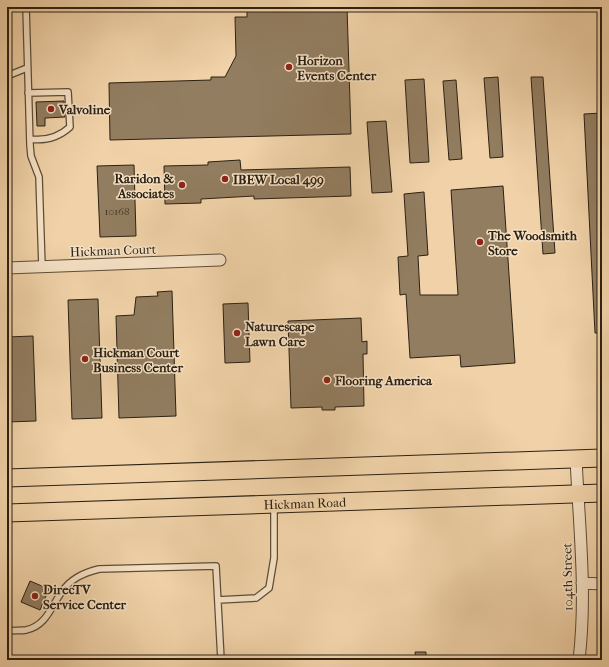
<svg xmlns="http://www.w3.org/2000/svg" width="609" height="667" font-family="'IM FELL French Canon',serif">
  <rect width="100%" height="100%" fill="#f1d2a8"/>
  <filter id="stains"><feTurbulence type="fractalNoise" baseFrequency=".005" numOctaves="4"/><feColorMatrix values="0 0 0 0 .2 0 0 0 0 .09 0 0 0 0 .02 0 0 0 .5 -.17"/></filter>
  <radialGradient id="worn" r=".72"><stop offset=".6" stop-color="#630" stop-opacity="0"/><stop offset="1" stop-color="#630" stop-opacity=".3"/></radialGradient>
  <path fill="#927d60" stroke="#2c2113" d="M 247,7 L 347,7 L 351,134 L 110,140 L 109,83 L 211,80 L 211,77 L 225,77 L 236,56 L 235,17 L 247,17 Z
    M 498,77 L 503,157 L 490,158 L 484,78 Z
    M 531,77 L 543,77 L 555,253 L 543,254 Z
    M 424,79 L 429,162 L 410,163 L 405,80 Z
    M 456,80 L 462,159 L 449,160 L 443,81 Z
    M 64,101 L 65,117 L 45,118 L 45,126 L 37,126 L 36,102 Z
    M 602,113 L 602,333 L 595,333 L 584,114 Z
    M 386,121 L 392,192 L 372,193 L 367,122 Z
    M 240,160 L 241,170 L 350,167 L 351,196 L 254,199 L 254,196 L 201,199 L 201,203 L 165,204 L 164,166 L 208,165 L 208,162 Z
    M 134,165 L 136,236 L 100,237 L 97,166 Z
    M 503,186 L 515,363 L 461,367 L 460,355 L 410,358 L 406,294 L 400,295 L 398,257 L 408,256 L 404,194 L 424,192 L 428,255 L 418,256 L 420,295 L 458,295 L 451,190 Z
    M 172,291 L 176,416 L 119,418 L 116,316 L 134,315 L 136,297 L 158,296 L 157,292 Z
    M 98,299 L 102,418 L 72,419 L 68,300 Z
    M 248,303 L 250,362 L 225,363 L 223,304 Z
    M 361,318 L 362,342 L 367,341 L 367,354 L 363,354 L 364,406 L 335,407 L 335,410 L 322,410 L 322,407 L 291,408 L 288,321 Z
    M 33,336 L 36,421 L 7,422 L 7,337 Z
    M 30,581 L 49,589 L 40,610 L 21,602 Z
    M 415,652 L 426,652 L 426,660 L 416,660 Z"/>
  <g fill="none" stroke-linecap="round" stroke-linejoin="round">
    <defs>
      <path id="lane" d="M 26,7 L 30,145 L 31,156 L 39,177 L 42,267
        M 7,76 L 27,68
        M 28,93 L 68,92 L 70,127 C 58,138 45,141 30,139
        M 218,600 L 256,598 L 269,588 L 274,558 L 274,505
        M 7,631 C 13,630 20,631 26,630 C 46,626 51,607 61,593 C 70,579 83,573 99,569 L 216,566 L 221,660"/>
      <path id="street" d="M 7,268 L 220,260
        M 576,458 C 579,526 587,593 579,660
        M 582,583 L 602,584"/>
      <g id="primary">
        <path d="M 7,478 L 602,458"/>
        <path id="s1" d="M 7,513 L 602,493"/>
      </g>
    </defs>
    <use href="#lane" stroke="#5d4d38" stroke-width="8"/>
    <use href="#street" stroke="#5d4d38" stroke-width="13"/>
    <use href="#primary" stroke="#2c2113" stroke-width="19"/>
    <use href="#lane" stroke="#f6e2c6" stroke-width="5.5"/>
    <use href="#street" stroke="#f6e2c6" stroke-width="11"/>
    <use href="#primary" stroke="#f1d2a8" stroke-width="17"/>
  </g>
  <g fill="#8f2418" stroke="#f6e2c6" stroke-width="1.5">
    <circle cx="289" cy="67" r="4"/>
    <circle cx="51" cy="109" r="4"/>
    <circle cx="225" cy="179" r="4"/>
    <circle cx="182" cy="185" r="4"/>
    <circle cx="480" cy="242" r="4"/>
    <circle cx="237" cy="333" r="4"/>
    <circle cx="85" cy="359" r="4"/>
    <circle cx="327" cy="380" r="4"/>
    <circle cx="35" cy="596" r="4"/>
  </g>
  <g text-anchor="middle" stroke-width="3" stroke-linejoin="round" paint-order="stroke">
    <g font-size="11" fill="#463826">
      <text x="117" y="215">10168</text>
    </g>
    <g font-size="13" font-weight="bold" fill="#2c2113" stroke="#f6e2c6" text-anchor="start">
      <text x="297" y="65">Horizon<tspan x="297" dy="15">Events Center</tspan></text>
      <text x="59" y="114">Valvoline</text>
      <text x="174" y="183" text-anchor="end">Raridon &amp;<tspan x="174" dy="15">Associates</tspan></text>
      <text x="233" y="184">IBEW Local 499</text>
      <text x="488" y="240">The Woodsmith<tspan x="488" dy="15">Store</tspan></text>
      <text x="245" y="331">Naturescape<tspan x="245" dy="15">Lawn Care</tspan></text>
      <text x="93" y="357">Hickman Court<tspan x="93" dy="15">Business Center</tspan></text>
      <text x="335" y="385">Flooring America</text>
      <text x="43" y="594">DirecTV<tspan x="43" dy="15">Service Center</tspan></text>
    </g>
    <g font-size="13" fill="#2c2113" stroke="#f6e2c6">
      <text transform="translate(113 250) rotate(-2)" y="5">Hickman Court</text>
      <text dy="5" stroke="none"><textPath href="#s1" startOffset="298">Hickman Road</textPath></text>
      <text transform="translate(567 577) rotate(-91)" y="5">104th Street</text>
    </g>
  </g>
  <rect width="609" height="667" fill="none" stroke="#f1d2a8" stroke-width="24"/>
  <rect x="8" y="8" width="593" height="651" fill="none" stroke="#2c2113" stroke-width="2"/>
  <rect x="12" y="12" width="585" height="643" fill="none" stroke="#2c2113"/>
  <rect width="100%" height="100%" filter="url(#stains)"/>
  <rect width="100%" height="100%" fill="url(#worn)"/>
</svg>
